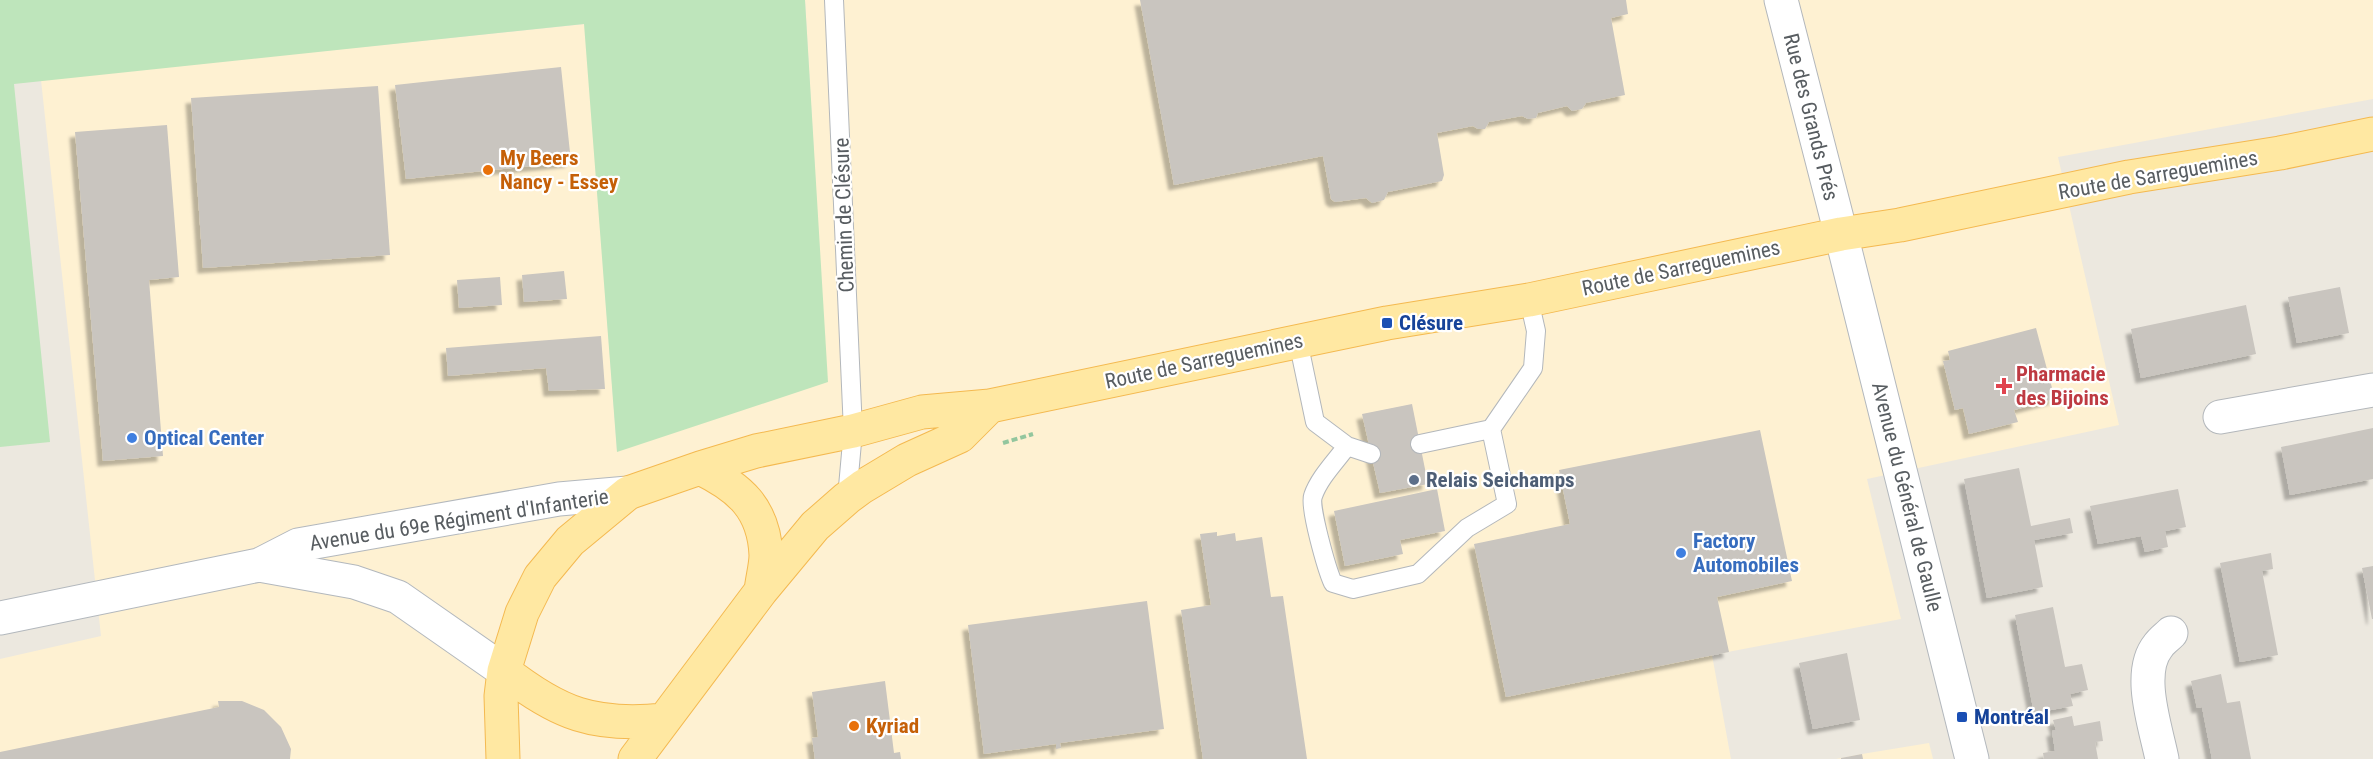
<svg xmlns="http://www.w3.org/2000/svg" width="2373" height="759" font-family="'Roboto Condensed',sans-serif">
  <defs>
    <filter id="shadow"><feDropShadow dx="-5.5" dy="5.5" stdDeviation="1.5" flood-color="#0004"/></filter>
  </defs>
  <rect width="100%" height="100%" fill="#ece8df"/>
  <path fill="#fef1d2" d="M 805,0 L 2373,0 L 2373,99 L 2058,157 L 2119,425 L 1867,479 L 1901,619 L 1712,655 L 1731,759 L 0,759 L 0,659 L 101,636 L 41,80 L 585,24 L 617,451 L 827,381 Z
    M 1929,743 L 1933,759 L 1836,759 L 1862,754 Z"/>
  <path fill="#bee5bb" d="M 0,0 L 805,0 L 828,382 L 617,452 L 584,24 L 14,84 L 50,442 L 0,447 Z"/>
  <path fill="#c9c5bf" filter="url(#shadow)" d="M 1140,0 L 1626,0 L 1628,14 L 1611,18 L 1625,95 L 1586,103 L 1582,109 L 1572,111 L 1567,106 L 1538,113 L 1536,118 L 1528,119 L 1522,116 L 1489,122 L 1485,129 L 1478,129 L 1473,126 L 1437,133 L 1444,175 L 1442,181 L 1388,192 L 1384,200 L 1372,203 L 1366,198 L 1335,202 L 1331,199 L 1323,156 L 1174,185 Z
    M 561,67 L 571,162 L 406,179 L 395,85 Z
    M 378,86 L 390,255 L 203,268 L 191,98 Z
    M 167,125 L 179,277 L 149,280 L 163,456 L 103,461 L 75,132 Z
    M 564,271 L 567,299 L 524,302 L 522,275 Z
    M 500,277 L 502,305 L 459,308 L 457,280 Z
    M 2340,287 L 2349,333 L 2297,343 L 2288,297 Z
    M 2246,305 L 2256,354 L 2141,378 L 2131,329 Z
    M 2036,328 L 2055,399 L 2014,410 L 2018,422 L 1969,434 L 1963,408 L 1955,410 L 1943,361 L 1950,360 L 1948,351 Z
    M 601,336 L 605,389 L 549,391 L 546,368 L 448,376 L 446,348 Z
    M 1412,404 L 1428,484 L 1380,493 L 1362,414 Z
    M 2373,428 L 2373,479 L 2290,495 L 2281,447 Z
    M 1760,430 L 1792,581 L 1717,597 L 1729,652 L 1506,697 L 1474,544 L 1570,524 L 1559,470 Z
    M 2019,468 L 2031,526 L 2070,518 L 2073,533 L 2034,540 L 2043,587 L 1987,598 L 1964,479 Z
    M 1437,489 L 1445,531 L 1400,540 L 1403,554 L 1345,566 L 1334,511 Z
    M 2178,489 L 2186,527 L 2165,531 L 2168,547 L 2145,552 L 2141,536 L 2098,544 L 2090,506 Z
    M 1217,532 L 1217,536 L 1235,533 L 1236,541 L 1262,537 L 1271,597 L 1283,596 L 1307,759 L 1203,759 L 1181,610 L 1211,605 L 1200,534 Z
    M 2271,553 L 2273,569 L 2262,571 L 2278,655 L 2240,662 L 2220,563 Z
    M 2373,566 L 2373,619 L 2372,619 L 2362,568 Z
    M 1147,601 L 1164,729 L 1060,743 L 1061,748 L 1056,749 L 1056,744 L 984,754 L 968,625 Z
    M 2053,607 L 2065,667 L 2082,664 L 2088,690 L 2070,694 L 2073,706 L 2034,713 L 2015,615 Z
    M 1847,653 L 1860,720 L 1813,729 L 1799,663 Z
    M 2221,674 L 2227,703 L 2240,701 L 2251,759 L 2212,759 L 2202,707 L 2197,708 L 2191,681 Z
    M 885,681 L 894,753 L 900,752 L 901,759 L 815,759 L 812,738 L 818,737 L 812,692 Z
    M 218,701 L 242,701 L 264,710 L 281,727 L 291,749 L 290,759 L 0,759 L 0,752 L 219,707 Z
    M 2072,716 L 2074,726 L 2100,721 L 2103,741 L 2095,742 L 2098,759 L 2044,759 L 2043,753 L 2055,751 L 2052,731 L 2056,730 L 2053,720 Z
    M 1862,754 L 1863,759 L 1841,759 L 1841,758 Z"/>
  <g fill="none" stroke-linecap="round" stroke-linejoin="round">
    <defs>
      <path id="lane" d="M 834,0 L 853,431 L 847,498
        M 1298,341 L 1315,422 L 1347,446 L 1371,454
        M 1420,444 L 1491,429 L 1533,368 L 1536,331 L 1529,300
        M 1347,446 C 1336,461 1319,478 1313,496 C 1309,507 1327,570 1333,583 L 1353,589 L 1418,574 L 1467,528 L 1507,504 L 1491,429"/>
      <path id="street" d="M 1781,0 L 1841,234
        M 2220,417 L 2373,390
        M 2162,759 C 2156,728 2136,673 2158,646 C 2161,641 2167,637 2171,633"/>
      <path id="secondary" d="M 1841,234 L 1972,759
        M 259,565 L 354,582 L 398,597 L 504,671
        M 0,618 L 259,565 L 298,545 L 559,499 L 628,493"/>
      <path id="primary" d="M 700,468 C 739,487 764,508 766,555 C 766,566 762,580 761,591
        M 504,671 C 559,714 594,727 664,720
        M 503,759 L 501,696 L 504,671 L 522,613 L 540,577 L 570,541 L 628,493 L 700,468 L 756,451 L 853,431 L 922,412 L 990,406 L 1387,323 L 1529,300 L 1841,234 L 1900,225 L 2129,177 L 2280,153 L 2373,134
        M 635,759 L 761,591 L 815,526 L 847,498 L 862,487 L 907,460 L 960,436 L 990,406"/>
    </defs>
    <use href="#lane" stroke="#b3b7bb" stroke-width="20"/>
    <use href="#street" stroke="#b3b7bb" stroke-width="35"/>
    <use href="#secondary" stroke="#b3b8bd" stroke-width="35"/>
    <use href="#primary" stroke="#f4b950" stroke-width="35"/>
    <path stroke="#93c69e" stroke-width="4" stroke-dasharray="6 3" stroke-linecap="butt" d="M 1003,443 L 1033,434"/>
    <use href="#lane" stroke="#fff" stroke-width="18"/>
    <use href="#street" stroke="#fff" stroke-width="33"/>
    <use href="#secondary" stroke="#fff" stroke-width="33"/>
    <use href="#primary" stroke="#ffe8a2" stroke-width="33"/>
  </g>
  <g fill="#e8710a" stroke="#fff" stroke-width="2">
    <circle cx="488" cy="170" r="6"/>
    <circle cx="854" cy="726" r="6"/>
  </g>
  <g fill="#1a4fb4" stroke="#fff" stroke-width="2">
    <rect x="1381" y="317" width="12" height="12" rx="3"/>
    <rect x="1956" y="711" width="12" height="12" rx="3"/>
  </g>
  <path fill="#e0444e" stroke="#fff" stroke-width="2" d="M2001 377h6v6h6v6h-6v6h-6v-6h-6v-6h6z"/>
  <g fill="#3f7fe0" stroke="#fff" stroke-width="2">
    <circle cx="132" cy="438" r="6"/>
    <circle cx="1681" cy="553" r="6"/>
  </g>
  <circle fill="#5c6f8a" stroke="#fff" stroke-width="2" cx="1414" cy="480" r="6"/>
  <g text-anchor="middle" stroke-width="4.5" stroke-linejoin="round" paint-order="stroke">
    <g font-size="21" fill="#585d61" stroke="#fff">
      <text transform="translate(1811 117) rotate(76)" y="7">Rue des Grands Prés</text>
      <text transform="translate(2158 175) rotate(-10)" y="7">Route de Sarreguemines</text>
      <text transform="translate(844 215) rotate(-92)" y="7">Chemin de Clésure</text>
      <text transform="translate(1681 268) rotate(-12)" y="7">Route de Sarreguemines</text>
      <text transform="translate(1204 361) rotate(-12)" y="7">Route de Sarreguemines</text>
      <text transform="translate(1907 497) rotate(76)" y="7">Avenue du Général de Gaulle</text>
      <text transform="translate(459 520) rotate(-9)" y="7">Avenue du 69e Régiment d'Infanterie</text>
    </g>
    <g font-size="21" font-weight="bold" fill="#c56008" stroke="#fff" text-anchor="start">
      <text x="500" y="165">My Beers<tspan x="500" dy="24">Nancy - Essey</tspan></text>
      <text x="866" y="733">Kyriad</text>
    </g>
    <g font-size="21" font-weight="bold" fill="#164399" stroke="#fff" text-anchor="start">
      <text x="1399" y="330">Clésure</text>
      <text x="1974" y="724">Montréal</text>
    </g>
    <g font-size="21" font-weight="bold" fill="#be3a42" stroke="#fff" text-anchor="start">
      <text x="2016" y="381">Pharmacie<tspan x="2016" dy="24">des Bijoins</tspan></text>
    </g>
    <g font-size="21" font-weight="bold" fill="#366cbe" stroke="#fff" text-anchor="start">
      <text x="144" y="445">Optical Center</text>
      <text x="1693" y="548">Factory<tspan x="1693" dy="24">Automobiles</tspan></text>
    </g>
    <g font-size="21" font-weight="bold" fill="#4e5e75" stroke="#fff" text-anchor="start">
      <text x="1426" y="487">Relais Seichamps</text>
    </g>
  </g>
</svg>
